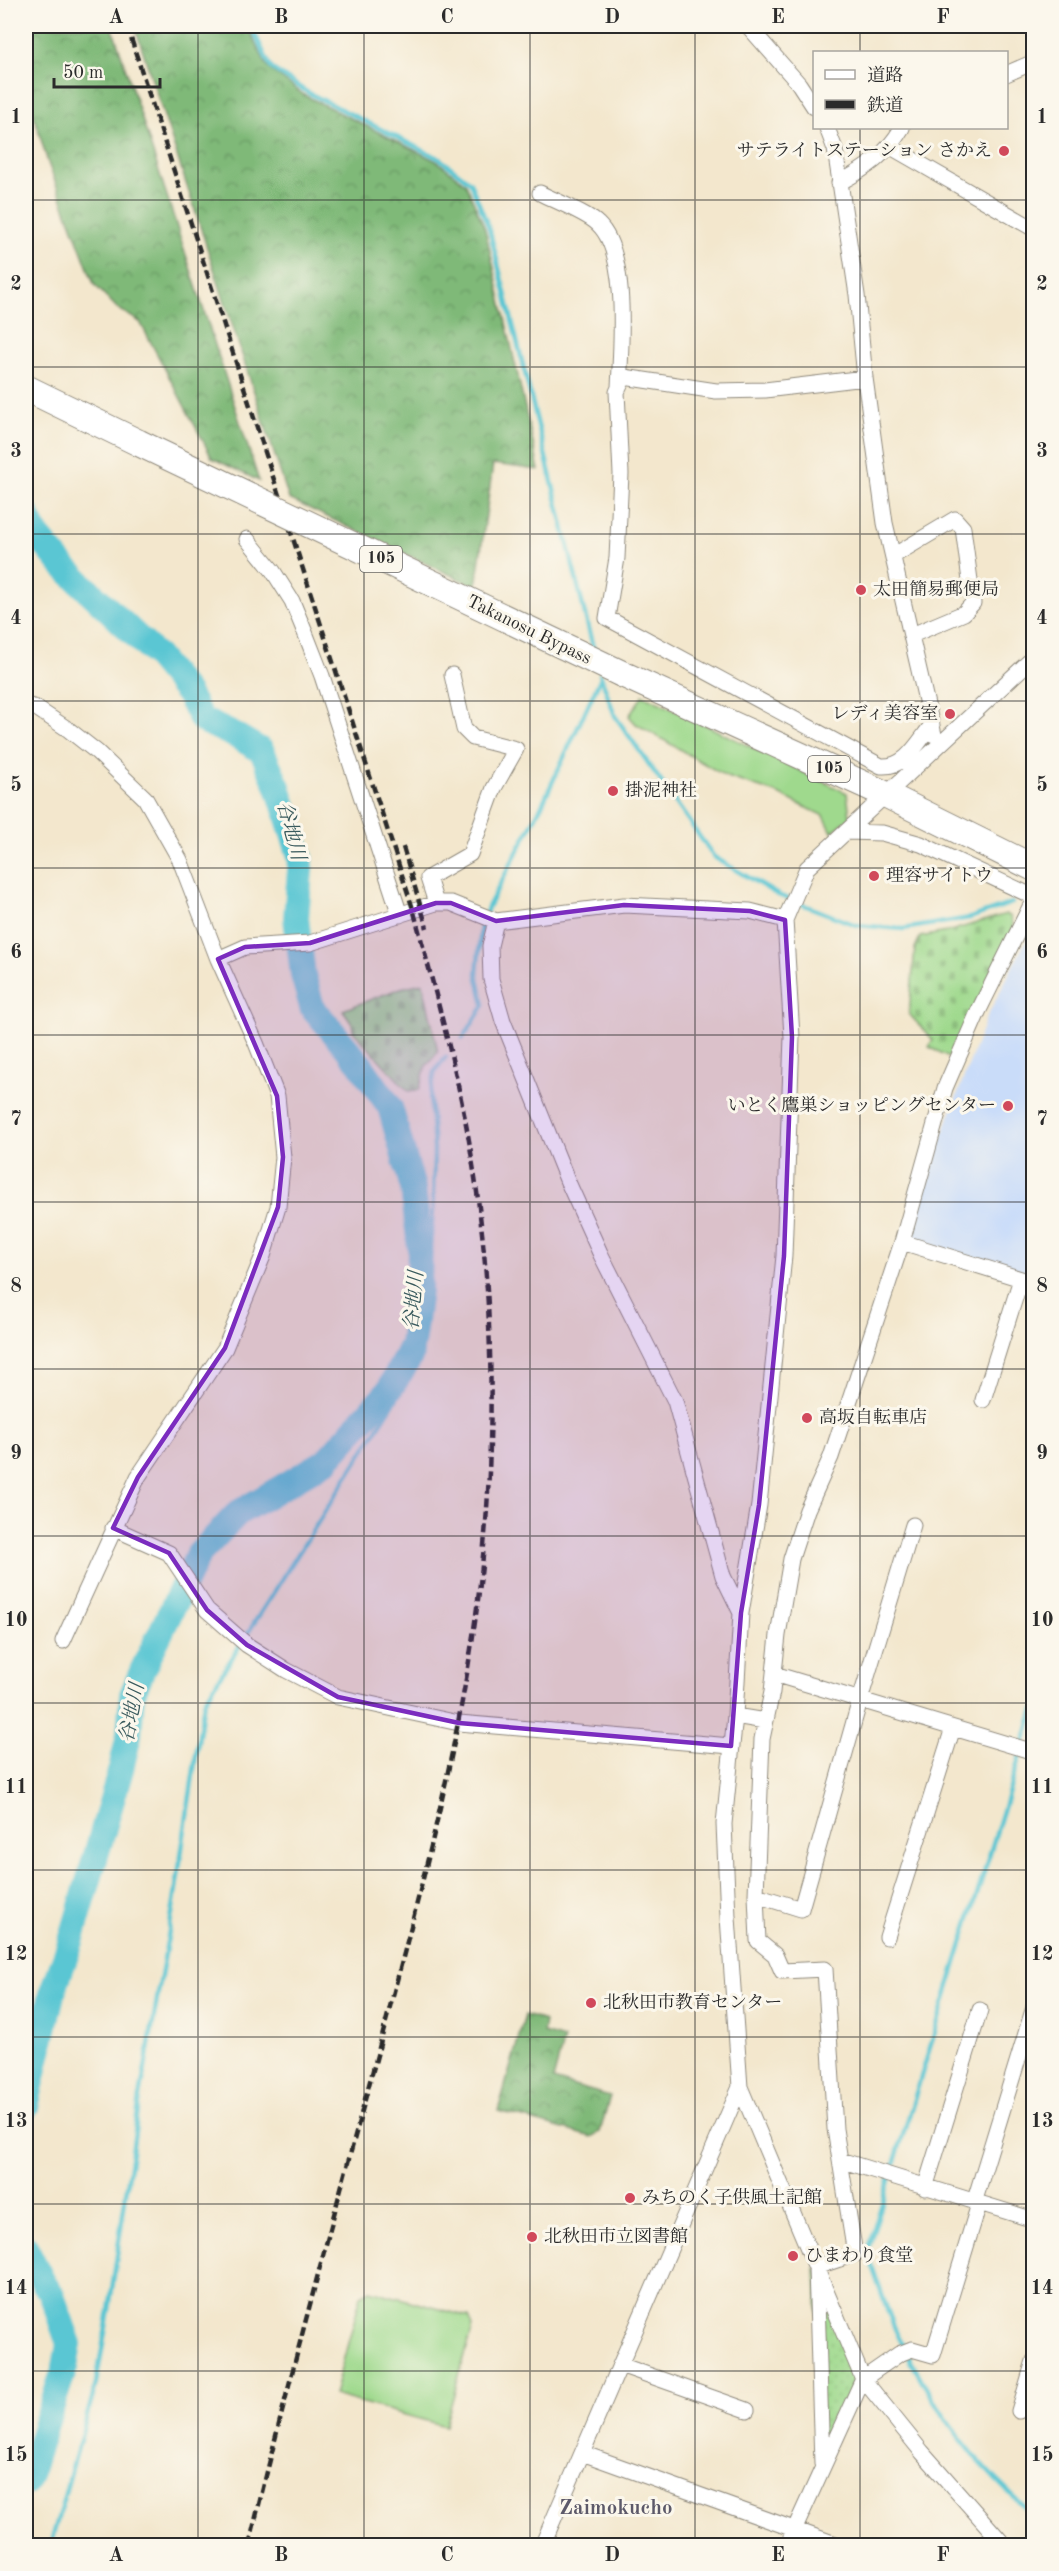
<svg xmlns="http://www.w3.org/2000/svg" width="1059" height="2571" viewBox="0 0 1059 2571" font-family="'Old Standard TT','Noto Serif JP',serif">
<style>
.built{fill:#c9dcf9}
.grass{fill:#9fd98d;stroke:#65825c;stroke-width:1.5}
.forest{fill:url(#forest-crowns);stroke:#557252;stroke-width:1.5}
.cemetery{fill:url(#cemetery-stones);stroke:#65825c;stroke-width:1.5}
.park{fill:url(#park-dots);stroke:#65825c;stroke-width:1.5}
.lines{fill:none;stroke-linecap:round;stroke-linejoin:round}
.stream{stroke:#5ac6d3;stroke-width:4.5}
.river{stroke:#5ac6d3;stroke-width:26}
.minor-casing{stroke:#8f897c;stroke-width:17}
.trunk-casing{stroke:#8f897c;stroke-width:28}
.minor{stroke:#fff;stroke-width:15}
.trunk{stroke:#fff;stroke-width:26}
.rail{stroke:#2b2b2b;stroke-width:4.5;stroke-dasharray:9 4.5;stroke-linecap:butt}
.trunk-bridge-casing{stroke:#8f897c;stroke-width:28;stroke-linecap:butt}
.trunk-bridge{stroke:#fff;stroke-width:26}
.marked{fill:#7b2cbf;fill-opacity:0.2;stroke:#7b2cbf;stroke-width:4.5;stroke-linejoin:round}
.grid{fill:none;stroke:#2b2b2b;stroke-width:1.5;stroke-opacity:0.55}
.poi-dot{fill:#d1495b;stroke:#fbf7ec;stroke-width:2}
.labels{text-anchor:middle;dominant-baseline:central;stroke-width:6;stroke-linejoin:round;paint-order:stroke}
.shield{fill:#fbf7ec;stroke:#696865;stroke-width:1.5}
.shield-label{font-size:16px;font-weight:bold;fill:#2b2b2b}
.poi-label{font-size:18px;fill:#2b2b2b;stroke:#fbf7ec;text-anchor:start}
.street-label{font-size:18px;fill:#2b2b2b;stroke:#fbf7ec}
.water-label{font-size:20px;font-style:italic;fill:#395a5d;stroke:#fbf7ec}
.quarter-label{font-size:21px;font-weight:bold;fill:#5c5969;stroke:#fbf7ec}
.neatline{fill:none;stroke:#2b2b2b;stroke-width:2}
.grid-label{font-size:20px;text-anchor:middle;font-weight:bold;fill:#2b2b2b}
</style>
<defs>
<pattern id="forest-crowns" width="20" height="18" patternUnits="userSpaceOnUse" patternTransform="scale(1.5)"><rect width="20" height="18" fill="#7fb978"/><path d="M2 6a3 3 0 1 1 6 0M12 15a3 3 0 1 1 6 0" fill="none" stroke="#689763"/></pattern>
<pattern id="cemetery-stones" width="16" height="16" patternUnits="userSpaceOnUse" patternTransform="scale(1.5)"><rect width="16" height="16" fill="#9fd98d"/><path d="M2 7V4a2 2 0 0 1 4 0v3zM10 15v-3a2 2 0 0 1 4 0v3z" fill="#89ba7a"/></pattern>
<pattern id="park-dots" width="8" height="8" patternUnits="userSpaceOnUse" patternTransform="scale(1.5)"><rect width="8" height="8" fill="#9fd98d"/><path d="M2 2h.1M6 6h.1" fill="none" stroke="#89ba7a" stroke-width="1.8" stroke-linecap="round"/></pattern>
</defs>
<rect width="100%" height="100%" fill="#fbf7ec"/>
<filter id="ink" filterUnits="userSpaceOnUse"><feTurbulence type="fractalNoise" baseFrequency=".0167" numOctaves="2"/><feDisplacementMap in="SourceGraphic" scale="12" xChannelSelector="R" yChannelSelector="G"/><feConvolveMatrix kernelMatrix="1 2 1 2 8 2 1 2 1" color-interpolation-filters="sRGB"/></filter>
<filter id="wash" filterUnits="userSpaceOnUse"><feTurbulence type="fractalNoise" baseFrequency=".008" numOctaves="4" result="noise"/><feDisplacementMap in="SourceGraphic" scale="24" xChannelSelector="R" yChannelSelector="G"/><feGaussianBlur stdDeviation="1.35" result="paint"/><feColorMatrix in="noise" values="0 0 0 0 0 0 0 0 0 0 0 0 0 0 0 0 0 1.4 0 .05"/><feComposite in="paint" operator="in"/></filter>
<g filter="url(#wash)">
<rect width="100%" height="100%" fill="#f3e7cd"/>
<path class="built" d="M1033,927V1283L902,1242L985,1021Z"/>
<path class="grass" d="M643,695L847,793L850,817L832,832L824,816L776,793L727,777L636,724L629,716Z
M370,2290L469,2317L473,2326L445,2426L334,2395L361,2295Z"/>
<path class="forest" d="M26,26H112L259,481L212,458L140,322L117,308L94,284L48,163L26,89Z
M138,26H247L268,68L304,95L438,162L466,184L485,229L539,470L493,464L476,587L289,499L136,30Z
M525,2015L545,2021L543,2033L564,2039L553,2080L610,2096L600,2132L592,2137L498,2111Z"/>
<path class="cemetery" d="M1006,914L1011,917L1014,928L951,1058L929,1047L933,1040L909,1014L915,948L920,937L947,932Z
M423,983L438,1052L426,1066L419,1090L408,1091L353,1031L352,1023L343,1010L401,988Z"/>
<path class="park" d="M816,2267L863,2379L822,2464Z"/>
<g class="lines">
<path class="stream" d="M251,26L271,68L307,92L440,159L470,182L489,228L594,651
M600,674L615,716L714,857L778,895L856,925L903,929L970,918L1012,903
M463,1038L484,1005L477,974L481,928L488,907L541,807L601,677
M1034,1710L867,2252C877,2279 885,2307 897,2333C930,2403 974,2466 1034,2515
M50,2546L96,2384L109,2310L140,2097L174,1902L204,1702L418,1365L421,1358L433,1212L434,1148L430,1097L435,1071L446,1057"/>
<path class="river" d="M26,513L37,535L64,567L156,655L187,693L202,720L238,737L262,751L278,787L301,859L296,918L303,975L312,1007L360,1064L390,1107L413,1188L420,1248L419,1290L412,1344L389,1390L326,1461L238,1513L198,1555L142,1671L132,1695L129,1735L121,1769L71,1941L52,1994L26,2107
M26,2248L44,2284L51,2293L69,2344L65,2367L26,2483"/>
</g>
</g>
<g filter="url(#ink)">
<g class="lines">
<defs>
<path id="minor" d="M748,26L799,84L814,107
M1006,74L1034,62
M827,128L835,149L857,295L865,378L885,523L934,735
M891,147L1034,229
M839,183C867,168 886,155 902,128
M540,193C555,201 587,213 598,224C629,253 621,346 619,387
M865,378L765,390L716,391L624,377L617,392L621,474L617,558L607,618L881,766C906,768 918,742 932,725
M247,539L273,571L292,601L306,635L322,676L400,915
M893,556L955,519L963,528L973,603L964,613L912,635
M26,705L36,708L69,730L97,752L145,798L180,860L218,959L256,1043L277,1096L283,1157L278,1207L263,1256L225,1348L138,1477L63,1641
M847,832L882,833L921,844L1034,897
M436,903L428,878L470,854L494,788L516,749L473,738L464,729L452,675
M496,921L490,946L491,979L503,1021L568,1182L601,1255L675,1401L723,1576L741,1613
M218,959L245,947L310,943L436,903H451L496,921L624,905L750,911L785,920
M902,1242L1034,1283
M983,1400L1021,1279
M113,1528L169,1553L207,1610L247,1645L286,1670L338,1697L459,1723L731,1746
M774,1674L1034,1752
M735,1716L765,1721
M756,1895L801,1909L860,1700L913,1525
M887,1937L953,1728
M840,2160L1034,2220
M925,2188L980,2010
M974,2203L1034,2007
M620,2365L747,2410
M1019,2411L1034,2361
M582,2453L841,2546
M822,2464L816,2267L855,2254L835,2129L825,1969L782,1971L775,1955L758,1941L756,1895L762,1739L772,1692L778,1635L791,1559L807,1510L831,1457L902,1242L945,1088L978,1012L1034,899
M542,2546L740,2087
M787,2546L863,2379L899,2354L912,2349L933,2355L979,2204
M1005,2546L922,2452L863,2379L740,2087L728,1917L724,1824L735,1716L741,1613L759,1505L784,1256L792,1037L785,920L807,868L1034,657"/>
<path id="trunk" d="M26,388L139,443
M622,674L887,795L1034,868"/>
</defs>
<use href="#minor" class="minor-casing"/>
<use href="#trunk" class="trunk-casing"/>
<use href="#minor" class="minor"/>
<use href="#trunk" class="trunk"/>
<path class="rail" d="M127,26L414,912C436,996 460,1079 473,1165C490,1272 494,1384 488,1492C478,1672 433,1844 387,2018C340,2193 291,2369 249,2546
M403,847L427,928"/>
<defs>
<path id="trunk-bridge" d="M139,443L622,674"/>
</defs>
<use href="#trunk-bridge" class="trunk-bridge-casing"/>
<use href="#trunk-bridge" class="trunk-bridge"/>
</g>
</g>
<path class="marked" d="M436,903H451L496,921L624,905L750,911L785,920L792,1037L784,1256L759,1505L741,1613L731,1746L459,1723L338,1697L247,1645L207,1610L169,1553L113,1528L138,1477L225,1348L278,1207L283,1157L277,1096L218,959L245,947L310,943Z"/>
<path class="grid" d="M198,26V2546M364,26V2546M530,26V2546M695,26V2546M860,26V52M860,128V2546M26,200H1034M26,367H1034M26,534H1034M26,701H1034M26,868H1034M26,1035H1034M26,1202H1034M26,1369H1034M26,1536H1034M26,1703H1034M26,1870H1034M26,2037H1034M26,2204H1034M26,2371H1034"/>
<g class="poi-dot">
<circle cx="1004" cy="151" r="6"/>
<circle cx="861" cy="590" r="6"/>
<circle cx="950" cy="714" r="6"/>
<circle cx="613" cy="791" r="6"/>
<circle cx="874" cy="876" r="6"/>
<circle cx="1008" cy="1106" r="6"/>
<circle cx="807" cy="1418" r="6"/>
<circle cx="591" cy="2003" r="6"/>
<circle cx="630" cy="2198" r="6"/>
<circle cx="532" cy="2237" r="6"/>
<circle cx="793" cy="2256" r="6"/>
</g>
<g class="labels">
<g class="shield">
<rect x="360" y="546" width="42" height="26" rx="4.5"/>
<rect x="808" y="756" width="42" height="26" rx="4.5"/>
</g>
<g class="shield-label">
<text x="381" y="559">105</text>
<text x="829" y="769">105</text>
</g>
<g class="poi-label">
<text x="992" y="151" text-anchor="end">サテライトステーション さかえ</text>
<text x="873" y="590">太田簡易郵便局</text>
<text x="938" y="714" text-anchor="end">レディ美容室</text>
<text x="625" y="791">掛泥神社</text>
<text x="886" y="876">理容サイトウ</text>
<text x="996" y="1106" text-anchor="end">いとく鷹巣ショッピングセンター</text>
<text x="819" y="1418">高坂自転車店</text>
<text x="603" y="2003">北秋田市教育センター</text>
<text x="642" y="2198">みちのく子供風土記館</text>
<text x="544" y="2237">北秋田市立図書館</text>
<text x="805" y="2256">ひまわり食堂</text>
</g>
<g class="street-label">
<text transform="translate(529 630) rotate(26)">Takanosu Bypass</text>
</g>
<g class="water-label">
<text transform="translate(290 831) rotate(75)">谷地川</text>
<text transform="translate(415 1301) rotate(-85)">谷地川</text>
<text transform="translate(133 1713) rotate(-79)">谷地川</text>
</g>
<g class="quarter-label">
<text x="616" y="2508">Zaimokucho</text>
</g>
</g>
<rect width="1059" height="2571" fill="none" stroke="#fbf7ec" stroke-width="66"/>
<rect x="813" y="51" width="195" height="78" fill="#fbf7ec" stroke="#a8a59f" stroke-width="1.5"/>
<rect x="825" y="70" width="30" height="9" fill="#ffffff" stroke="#a8a59f" stroke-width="1.5"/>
<text x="867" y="81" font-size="18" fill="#2b2b2b">道路</text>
<rect x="825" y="100" width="30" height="9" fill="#2b2b2b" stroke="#a8a59f" stroke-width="1.5"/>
<text x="867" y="111" font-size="18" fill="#2b2b2b">鉄道</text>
<path d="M54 78v9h106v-9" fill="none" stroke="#2b2b2b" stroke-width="3"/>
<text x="63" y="78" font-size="18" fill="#2b2b2b" stroke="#fbf7ec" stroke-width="4.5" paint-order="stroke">50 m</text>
<rect x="33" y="33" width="993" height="2505" class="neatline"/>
<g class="grid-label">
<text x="116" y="23">A</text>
<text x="281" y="23">B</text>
<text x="447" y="23">C</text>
<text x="612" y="23">D</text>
<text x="778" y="23">E</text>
<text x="943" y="23">F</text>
<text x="16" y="123">1</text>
<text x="1042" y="123">1</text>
<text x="16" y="290">2</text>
<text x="1042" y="290">2</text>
<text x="16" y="457">3</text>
<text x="1042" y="457">3</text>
<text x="16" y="624">4</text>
<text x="1042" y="624">4</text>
<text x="16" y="791">5</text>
<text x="1042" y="791">5</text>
<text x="16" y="958">6</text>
<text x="1042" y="958">6</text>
<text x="16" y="1125">7</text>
<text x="1042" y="1125">7</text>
<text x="16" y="1292">8</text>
<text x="1042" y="1292">8</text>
<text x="16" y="1459">9</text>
<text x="1042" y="1459">9</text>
<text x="16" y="1626">10</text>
<text x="1042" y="1626">10</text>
<text x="16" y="1793">11</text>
<text x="1042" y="1793">11</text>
<text x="16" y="1960">12</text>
<text x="1042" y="1960">12</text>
<text x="16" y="2127">13</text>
<text x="1042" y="2127">13</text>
<text x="16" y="2294">14</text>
<text x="1042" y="2294">14</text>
<text x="16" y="2461">15</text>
<text x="1042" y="2461">15</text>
<text x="116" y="2561">A</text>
<text x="281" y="2561">B</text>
<text x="447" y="2561">C</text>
<text x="612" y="2561">D</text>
<text x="778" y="2561">E</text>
<text x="943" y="2561">F</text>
</g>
</svg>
